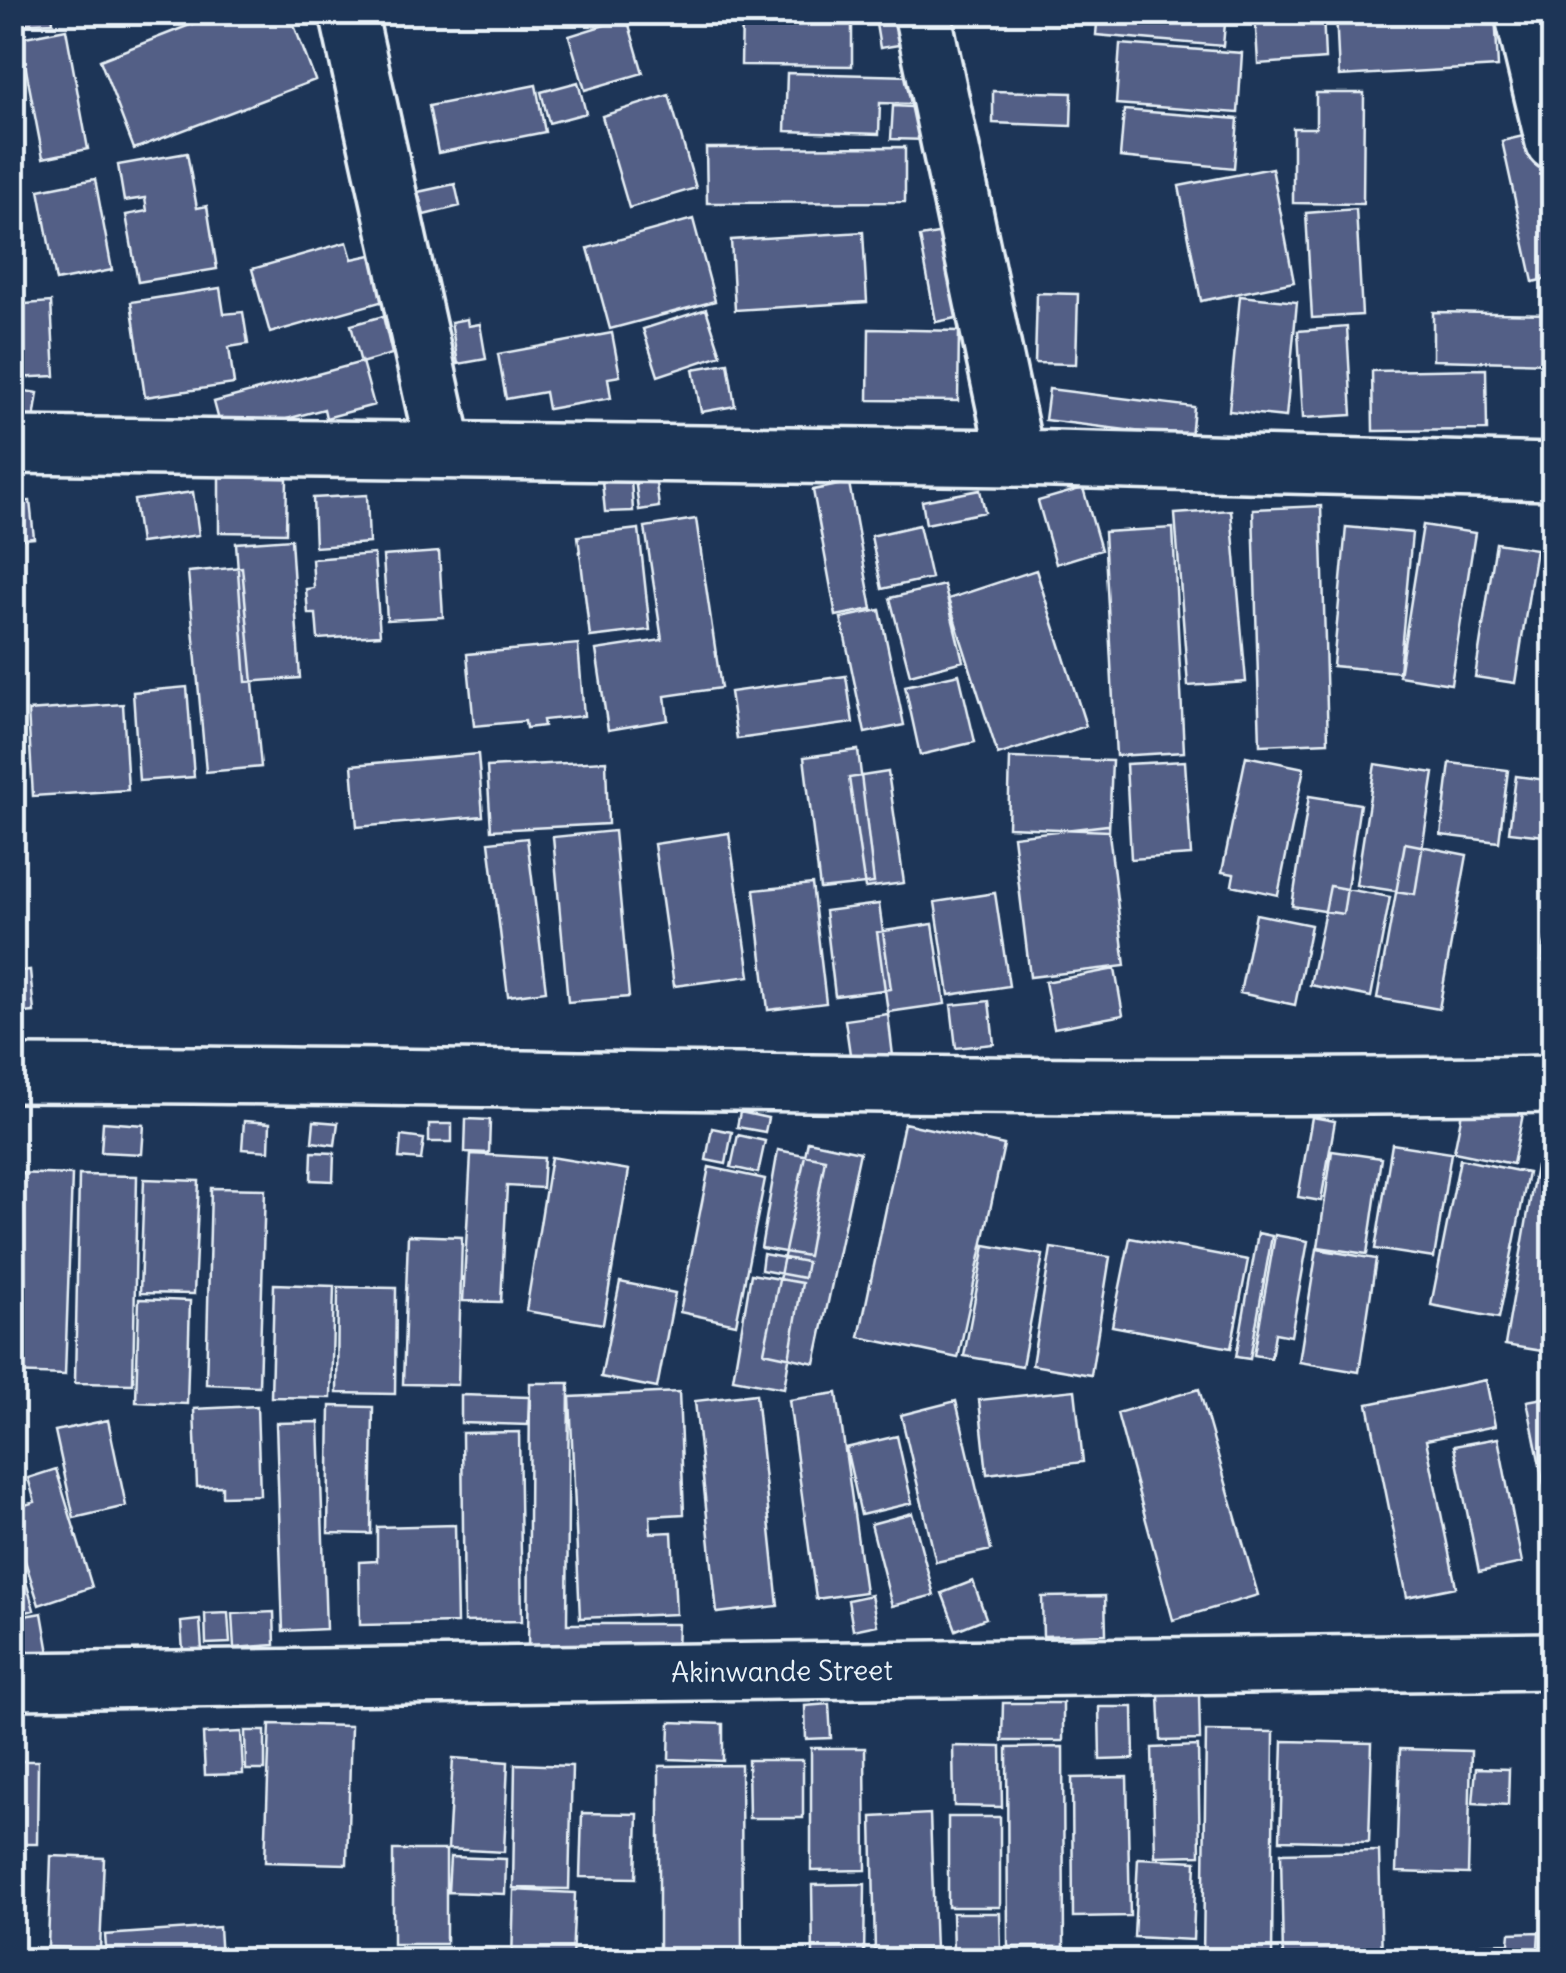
<svg xmlns="http://www.w3.org/2000/svg" width="1566" height="1973" viewBox="0 0 1566 1973" font-family="Delius,sans-serif">
<style>
.building{fill:#535f86;stroke:#e8f1f8;stroke-width:2.5}
.lines{fill:none;stroke-linecap:round;stroke-linejoin:round}
.minor-casing{stroke:#e8f1f8;stroke-width:62}
.minor{stroke:#1d3557;stroke-width:55}
.labels{text-anchor:middle;dominant-baseline:central;stroke-width:10;stroke-linejoin:round;paint-order:stroke}
.street-label{font-size:28px;fill:#e8f1f8;stroke:#1d3557}
</style>
<rect width="100%" height="100%" fill="#1d3557"/>
<filter id="ink" filterUnits="userSpaceOnUse"><feTurbulence type="fractalNoise" baseFrequency=".01" numOctaves="2"/><feDisplacementMap in="SourceGraphic" scale="20" xChannelSelector="R" yChannelSelector="G"/><feConvolveMatrix kernelMatrix="1 2 1 2 8 2 1 2 1" color-interpolation-filters="sRGB"/></filter>
<g filter="url(#ink)">
<path class="building" d="M12,12H52L53,22L12,24Z
M223,12H289L315,80L134,149L100,60Z
M874,12H900L905,44L880,48Z
M1098,12H1226L1223,46L1096,35Z
M1255,12H1323L1325,59L1258,64Z
M1336,12H1495L1498,67L1339,76Z
M742,15H852V66L741,65Z
M627,18L643,73L585,90L569,36Z
M66,29L88,149L43,158L20,38Z
M1120,44L1242,53L1238,113L1116,104Z
M787,73L913,76L912,104L880,103L879,134L785,131Z
M578,82L586,113L549,123L541,92Z
M536,85L545,132L438,153L429,106Z
M993,91L1072,93L1071,126L993,123Z
M1316,93H1364L1363,204L1293,203V128H1316Z
M669,95L696,188L629,208L602,116Z
M893,106L930,108L928,140L891,139Z
M1124,110L1238,119L1234,168L1120,157Z
M1540,132L1554,190V277L1533,282L1502,141Z
M905,147V202L707,203L706,148Z
M187,153L197,208L207,206L217,269L138,282L126,215L147,211L145,198L124,201L118,165Z
M1272,168L1294,282L1201,301L1179,186Z
M95,179L112,270L56,281L39,190Z
M455,184L460,206L424,215L418,192Z
M1356,209L1362,315L1312,318L1306,213Z
M693,219L715,301L610,329L588,248Z
M955,231L971,315L936,322L920,237Z
M863,232L867,302L735,310L731,240Z
M347,242L352,259L371,255L384,301L270,333L252,269Z
M220,288L224,314L243,312L248,344L229,347L234,384L145,397L131,302Z
M1037,293L1078,294L1076,364L1035,363Z
M1240,296L1297,302L1286,417L1229,411Z
M51,302L55,376L12,378V305Z
M706,309L721,355L658,376L643,329Z
M1433,312L1553,314L1552,363L1433,360Z
M383,316L392,354L361,363L351,325Z
M467,319L468,326L480,324L486,359L458,364L451,322Z
M1347,327L1352,415L1303,418L1298,331Z
M869,329L959,331L958,401L868,400Z
M612,333L620,376L608,378L611,398L548,409L545,392L506,399L498,354Z
M362,362L374,405L326,418L324,409L253,428H221L214,402Z
M728,363L735,406L701,412L693,369Z
M1486,369L1487,430L1373,431L1372,371Z
M12,389L38,393L32,433L12,430Z
M1049,389L1194,407L1191,438L1045,420Z
M655,475L659,507L639,510L635,478Z
M219,477L287,478L286,533L219,532Z
M631,479L633,511L605,512L602,481Z
M849,483L872,609L836,616L813,490Z
M1083,488L1101,550L1056,564L1038,501Z
M980,490L985,512L926,524L922,501Z
M193,492L199,535L140,543L134,500Z
M367,495L369,543L315,547L313,498Z
M30,501L34,538L12,540V502Z
M1321,506L1328,742L1260,745L1253,509Z
M1231,510L1246,682L1188,686L1175,514Z
M696,519L721,688L665,696L668,720L608,730L596,650L662,640L645,527Z
M919,525L931,578L882,589L871,536Z
M1423,525L1475,533L1451,684L1399,676Z
M1346,527L1412,533L1399,672L1333,666Z
M1173,528L1184,752L1116,756L1104,532Z
M639,529L650,630L590,637L578,536Z
M291,539L300,678L246,682L236,543Z
M1496,543L1536,549L1515,683L1475,677Z
M439,552L443,617L387,620L383,556Z
M374,554L380,635L318,639L316,614H308L306,589L314,588L312,559Z
M242,567L261,767L206,772L188,572Z
M1036,570L1086,726L998,755L948,599Z
M944,585L963,661L910,675L890,598Z
M880,610L904,725L865,733L841,618Z
M578,644L584,716L543,720L544,726L526,728L525,721L474,726L467,654Z
M959,674L975,742L920,755L905,686Z
M846,676L853,723L737,739L730,692Z
M187,687L194,777L139,781L133,692Z
M123,704L128,790L33,796L28,711Z
M858,750L874,883L820,889L804,757Z
M478,754L483,816L357,827L352,765Z
M1246,756L1304,768L1278,895L1232,885L1234,874L1222,872Z
M1010,758L1112,761L1109,831L1008,827Z
M606,761L608,824L491,830L487,767Z
M1185,761L1191,855L1131,859L1126,764Z
M1450,763L1508,770L1499,842L1441,835Z
M1375,764L1434,773L1415,894L1356,885Z
M888,772L904,883L865,888L849,778Z
M1516,776L1554,781V837L1509,832Z
M1309,796L1360,804L1343,914L1292,906Z
M1108,825L1125,966L1030,977L1013,836Z
M614,831L629,997L568,1002L553,837Z
M729,833L750,976L674,986L654,844Z
M527,838L546,991L508,996L489,842Z
M1405,843L1467,855L1439,1009L1377,998Z
M812,884L826,1003L768,1010L754,890Z
M1330,886L1390,897L1371,997L1310,985Z
M995,893L1009,986L949,995L935,902Z
M1554,900V963L1541,961Z
M879,904L891,989L835,996L825,911Z
M1256,914L1311,925L1295,1005L1240,993Z
M933,924L945,1004L888,1012L877,932Z
M1115,969L1123,1015L1054,1028L1045,982Z
M30,970L34,1012L12,1014V972Z
M989,1001L994,1044L956,1048L951,1005Z
M888,1014L893,1056L851,1061L845,1020Z
M1464,1102L1523,1114L1513,1164L1454,1152Z
M740,1112L768,1118L765,1132L737,1127Z
M1312,1117L1335,1121L1321,1201L1298,1197Z
M466,1119L490,1120L489,1153L465,1152Z
M244,1121L270,1123L269,1151L242,1149Z
M314,1121L338,1123L335,1145L312,1142Z
M103,1122L144,1125L142,1154L101,1152Z
M904,1123L1004,1145L958,1358L859,1337Z
M429,1124H452V1142H429Z
M712,1128L732,1132L726,1164L706,1160Z
M738,1135L765,1141L758,1173L731,1167Z
M401,1136L424,1139L421,1160L399,1158Z
M808,1141L860,1152L815,1363L764,1352Z
M1392,1144L1451,1153L1434,1258L1375,1249Z
M778,1150L825,1159L808,1256L761,1248Z
M1332,1151L1381,1158L1367,1254L1318,1247Z
M312,1152L334,1153L333,1181L311,1180Z
M471,1154L544,1158L542,1188L507,1186L501,1302L463,1301Z
M551,1157L629,1170L603,1324L526,1311Z
M1460,1159L1528,1173L1499,1318L1431,1305Z
M1536,1166L1554,1169V1353L1505,1345Z
M709,1167L765,1179L736,1324L680,1312Z
M15,1173L72,1175L65,1375L12,1373Z
M79,1175L137,1176L133,1384L75,1383Z
M144,1179L199,1181L194,1294L140,1293Z
M211,1188L265,1189L259,1386L206,1384Z
M1258,1233L1272,1236L1250,1359L1236,1357Z
M408,1235L462,1237L458,1385L403,1384Z
M1275,1235L1308,1241L1291,1336L1275,1333L1271,1358L1254,1355Z
M1130,1238L1248,1260L1231,1348L1112,1326Z
M985,1245L1043,1255L1022,1366L964,1356Z
M1051,1248L1110,1257L1091,1375L1032,1365Z
M1317,1249L1376,1259L1359,1372L1299,1362Z
M763,1254L807,1262L804,1278L761,1270Z
M751,1274L802,1283L784,1388L733,1379Z
M620,1282L675,1293L657,1388L601,1377Z
M274,1284L334,1286L331,1398L271,1397Z
M338,1287L396,1288L395,1394L337,1393Z
M139,1299L190,1301L187,1404L136,1402Z
M1486,1380L1495,1426L1426,1440L1456,1587L1407,1597L1368,1404Z
M530,1383H569L567,1624H678L677,1650L528,1661Z
M1199,1389L1258,1595L1173,1620L1117,1413Z
M1075,1390L1083,1462L987,1474L979,1400Z
M679,1392L684,1514L650,1516L651,1533L672,1532L676,1614L580,1618L570,1397Z
M837,1393L865,1592L816,1599L789,1400Z
M756,1394L778,1606L717,1613L695,1401Z
M461,1395L529,1397L528,1425L461,1423Z
M1554,1396V1535L1527,1401Z
M956,1401L991,1550L936,1562L901,1415Z
M257,1406L260,1495L222,1496V1486L197,1487L194,1409Z
M330,1406L373,1407L371,1534L328,1533Z
M108,1420L126,1506L74,1518L55,1431Z
M319,1422L326,1629L283,1631L276,1423Z
M519,1432L522,1621L464,1622L462,1433Z
M897,1436L912,1503L861,1515L846,1448Z
M1498,1438L1522,1563L1479,1572L1454,1446Z
M56,1469L92,1587L39,1605L12,1520V1509L35,1502L28,1478Z
M912,1513L934,1595L892,1606L871,1524Z
M455,1525L457,1623L360,1625L359,1562L377,1561V1527Z
M12,1533L34,1610L12,1616Z
M973,1581L986,1618L956,1630L942,1593Z
M871,1595L877,1625L853,1630L848,1600Z
M1105,1596L1106,1634L1043,1636L1042,1597Z
M274,1612L275,1645L234,1648L232,1614Z
M42,1613L49,1653L19,1658L12,1618Z
M228,1613L230,1643L206,1644L205,1614Z
M200,1620L202,1650L183,1652L181,1622Z
M1199,1695L1200,1740L1161,1741L1159,1696Z
M1003,1703H1063V1741H1002Z
M829,1704L831,1738L806,1739L805,1706Z
M1099,1707H1133L1134,1759L1100,1760Z
M670,1722L723,1724V1761L669,1759Z
M270,1724L351,1726L347,1864L265,1862Z
M245,1731H265V1770H246Z
M1206,1731L1274,1732L1272,1958H1203Z
M241,1732L243,1774L205,1775L203,1734Z
M1283,1741L1372,1743L1369,1842L1280,1840Z
M953,1746L1001,1747L1002,1807L954,1806Z
M1198,1746L1200,1855L1155,1856L1152,1748Z
M1063,1747L1064,1947H1008L1007,1748Z
M811,1748H865L866,1870L811,1871Z
M1400,1749L1471,1751L1468,1874L1396,1872Z
M453,1758L508,1762L504,1852L448,1849Z
M748,1760H803V1818H749Z
M12,1761H38L37,1844H12Z
M515,1764L572,1766L569,1889L513,1888Z
M741,1765L742,1960H659V1766Z
M1476,1768L1509,1769L1508,1805L1473,1803Z
M1127,1777L1130,1916L1073,1917L1072,1778Z
M582,1813L638,1814L636,1878L580,1877Z
M930,1814L935,1950L875,1952L872,1817Z
M948,1817H1000V1907H948Z
M393,1850H446V1944H393Z
M1379,1851L1382,1958L1283,1960L1281,1853Z
M51,1856L104,1858L100,1949L48,1947Z
M450,1857L506,1859L505,1894L448,1892Z
M1138,1858L1196,1861L1193,1940L1134,1937Z
M865,1884L864,1960H813L812,1885Z
M514,1890L575,1893L572,1960H512Z
M952,1913H1000L1001,1952L953,1953Z
M219,1927L221,1960H107L105,1935Z
M1539,1932L1538,1948H1554V1960H1481V1944L1509,1943L1510,1933Z
M581,1950H646V1960H581Z
M383,1954L435,1955L434,1960H383Z"/>
<g class="lines">
<defs>
<g id="minor">
<path d="M348,12L444,448"/>
<path d="M922,12L1016,458L1554,472"/>
<path d="M1523,12L1554,142"/>
<path d="M12,445L1016,458"/>
<path d="M12,1074C526,1075 1040,1093 1554,1084"/>
<path id="s1" d="M12,1681C526,1671 1040,1671 1554,1661"/>
</g>
</defs>
<use href="#minor" class="minor-casing"/>
<use href="#minor" class="minor"/>
</g>
</g>
<g class="labels">
<g class="street-label">
<text stroke="none"><textPath href="#s1" startOffset="770">Akinwande Street</textPath></text>
</g>
</g>
<rect width="1566" height="1973" fill="none" stroke="#1d3557" stroke-width="50"/>
<rect x="25" y="25" width="1516" height="1923" fill="none" stroke="#e8f1f8" stroke-width="4" filter="url(#ink)"/>
</svg>
